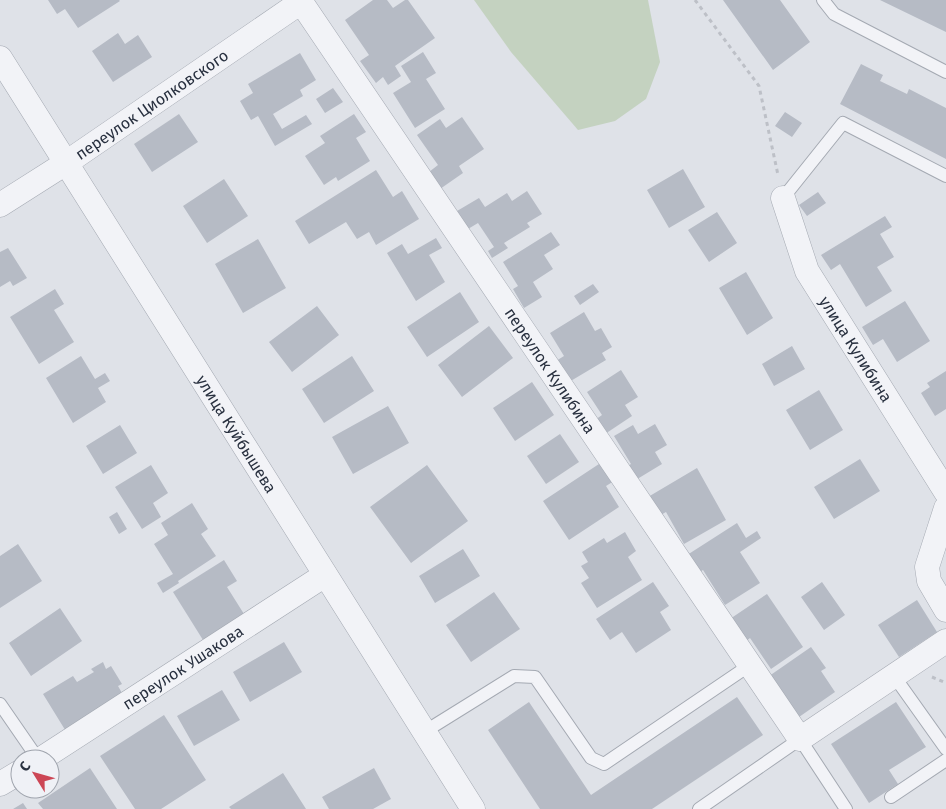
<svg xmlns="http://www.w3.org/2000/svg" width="946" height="809" viewBox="0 0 946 809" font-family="'Fira Sans',sans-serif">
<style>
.green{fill:#c4d2c0}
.building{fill:#b6bbc5}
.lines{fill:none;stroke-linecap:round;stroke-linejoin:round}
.lane-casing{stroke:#a4a9b2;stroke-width:14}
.street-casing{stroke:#a4a9b2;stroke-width:25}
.path{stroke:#bdc0c7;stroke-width:3;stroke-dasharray:4 4;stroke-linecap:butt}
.lane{stroke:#f2f3f7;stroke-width:12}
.street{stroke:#f2f3f7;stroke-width:24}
.labels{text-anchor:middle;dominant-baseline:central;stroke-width:4;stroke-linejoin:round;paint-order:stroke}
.street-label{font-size:16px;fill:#28303f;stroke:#eff1f6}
</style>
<rect width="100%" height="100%" fill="#dfe2e8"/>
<path class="green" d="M474,0H648L660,62L646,99L615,121L578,130L511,52Z"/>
<path class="building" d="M48,0H119L120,1L78,28L65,9L57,14Z
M373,0H387L393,8L405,0H408L435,38L395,66L401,76L388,85L383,77L376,83L360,61L369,55L345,20Z
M723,0H780L810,42L773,70Z
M880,0H946V32Z
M118,33L125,44L138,35L152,57L113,82L92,51Z
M423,52L436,73L426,79L445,109L415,128L393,93L411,82L401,66Z
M300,53L316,80L300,90L303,96L273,114L282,129L306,115L312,124L275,146L258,116L251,120L240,101L253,93L248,84Z
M861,64L883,75L880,81L907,94L909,89L946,108V159L840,104Z
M333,88L343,102L325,113L316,99Z
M785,112L802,123L792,137L775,126Z
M179,114L198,142L152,172L134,144Z
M354,114L366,132L356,138L370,161L338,181L336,177L324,185L305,156L325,143L320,136Z
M462,117L484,149L459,166L463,173L440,189L429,172L438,165L417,135L440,119L446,128Z
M683,169L705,207L669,228L647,190Z
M376,170L393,197L402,191L419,219L376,245L369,232L357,239L346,222L309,244L295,221Z
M224,179L248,216L207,243L183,206Z
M527,191L542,214L527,223L530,227L504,243L508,248L492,258L488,251L494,247L478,223L468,229L457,211L479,198L485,207L507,193L512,201Z
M818,192L826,203L807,216L799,205Z
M717,212L737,243L709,262L688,230Z
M885,216L892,227L880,234L894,257L877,267L892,291L866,307L840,264L831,270L821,255Z
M551,232L560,245L544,255L553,269L533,282L542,297L524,308L513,289L518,286L503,262Z
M436,238L442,248L429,255L445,282L416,301L387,253L402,244L408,254Z
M258,239L286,288L243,313L215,264Z
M8,248L27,278L13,286L10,281L0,287V252Z
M746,272L773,318L747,335L719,288Z
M593,284L599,292L580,305L574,296Z
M55,289L64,304L54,310L74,342L39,364L10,317Z
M460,292L479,322L427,357L407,327Z
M905,301L930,341L897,362L883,339L873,345L862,327Z
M317,306L339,335L292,372L269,342Z
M584,312L595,331L601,328L612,347L602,353L606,360L569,382L556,361L564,356L550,333Z
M489,326L513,358L462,397L438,365Z
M792,346L805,369L774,386L762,364Z
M81,356L95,379L105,373L110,381L98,388L106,402L73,423L46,378Z
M352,356L374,391L324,423L302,389Z
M621,370L638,397L625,405L632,416L605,434L595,420L602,415L587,392Z
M946,371V409L935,416L921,393L930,387L927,383Z
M532,382L554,415L515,441L493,408Z
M819,390L843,430L810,450L786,410Z
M388,406L409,443L353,474L332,437Z
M655,424L667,445L655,452L662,464L634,481L626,467L631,464L614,436L633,425L638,434Z
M120,425L137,453L103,474L86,446Z
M560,434L579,462L546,484L527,456Z
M860,459L880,491L834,519L814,487Z
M602,462L614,481L606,486L619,507L569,540L543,501Z
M151,465L168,493L153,503L161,517L142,529L115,487Z
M427,465L468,521L411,563L370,507Z
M697,468L726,520L684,544L666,512L659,516L648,497Z
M192,503L208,529L201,534L216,556L178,581L179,583L163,593L157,583L173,574L154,544L168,535L161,523Z
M117,512L127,529L119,534L109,517Z
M737,523L746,538L757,531L761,538L740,552L760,583L725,605L703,570L695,575L684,557Z
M625,532L636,551L628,557L642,580L597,608L581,583L589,578L581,566L588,562L582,552L604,538L607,543Z
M18,544L42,581L0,608V556Z
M463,549L480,576L435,603L419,576Z
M224,560L237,581L227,587L244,614L203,640L173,592Z
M653,582L669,606L660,612L671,630L636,653L622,632L610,640L596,619Z
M822,582L845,615L824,630L801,597Z
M494,592L520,629L471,662L446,625Z
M767,594L803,647L771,669L750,638L740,646L724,623Z
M917,600L937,632L899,657L878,625Z
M60,608L82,641L31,676L9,643Z
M284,642L302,672L250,702L233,672Z
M811,647L826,668L821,671L835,692L799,717L762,681Z
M103,662L106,669L111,666L122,684L118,686L122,693L67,733L43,694L73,676L77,682L94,672L91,669Z
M222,690L240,720L194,746L177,716Z
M737,697L763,735L652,809H540L488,730L529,702L591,795Z
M896,702L926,747L889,770L898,784L869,803L831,744Z
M164,715L206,780L161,809H135L100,756Z
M90,768L117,809H43L38,803Z
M374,768L391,799L373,809H329L322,797Z
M283,773L306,809H231L229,807Z
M23,803L27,809H13Z"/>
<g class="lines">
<defs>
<path id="lane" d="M823,0L834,14L946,72
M783,198L843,123L946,176
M894,676L946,749
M0,704L38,759
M424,732L514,676L535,677L591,758L604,764L750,665
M891,797L946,760
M699,809L800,739L846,809"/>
<g id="street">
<path id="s1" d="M0,58L473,809"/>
<path id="s2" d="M783,198L807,271L946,492"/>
<path id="s3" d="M0,205L66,163L301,2L800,739L946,641"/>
<path d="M946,508L927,567L929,581L946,610"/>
<path id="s4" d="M41,759L325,575"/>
<path d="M0,784L20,772"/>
</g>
</defs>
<use href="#lane" class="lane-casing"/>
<use href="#street" class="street-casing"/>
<path class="path" d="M695,0L759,86L778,175
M932,677L946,683"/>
<use href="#lane" class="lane"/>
<use href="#street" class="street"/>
</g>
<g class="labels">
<g class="street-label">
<text stroke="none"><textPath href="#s3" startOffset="182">переулок Циолковского</textPath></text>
<text stroke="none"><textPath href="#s2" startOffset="169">улица Кулибина</textPath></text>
<text stroke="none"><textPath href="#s3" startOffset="808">переулок Кулибина</textPath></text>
<text stroke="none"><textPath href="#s1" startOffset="444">улица Куйбышева</textPath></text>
<text stroke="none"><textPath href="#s4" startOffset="169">переулок Ушакова</textPath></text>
</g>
</g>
<g transform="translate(35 774) rotate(307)"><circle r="24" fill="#eff1f6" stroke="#9fa4ad"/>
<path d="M0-4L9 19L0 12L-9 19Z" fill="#cc4655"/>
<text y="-8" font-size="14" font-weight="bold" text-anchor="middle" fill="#28303f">С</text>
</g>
</svg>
